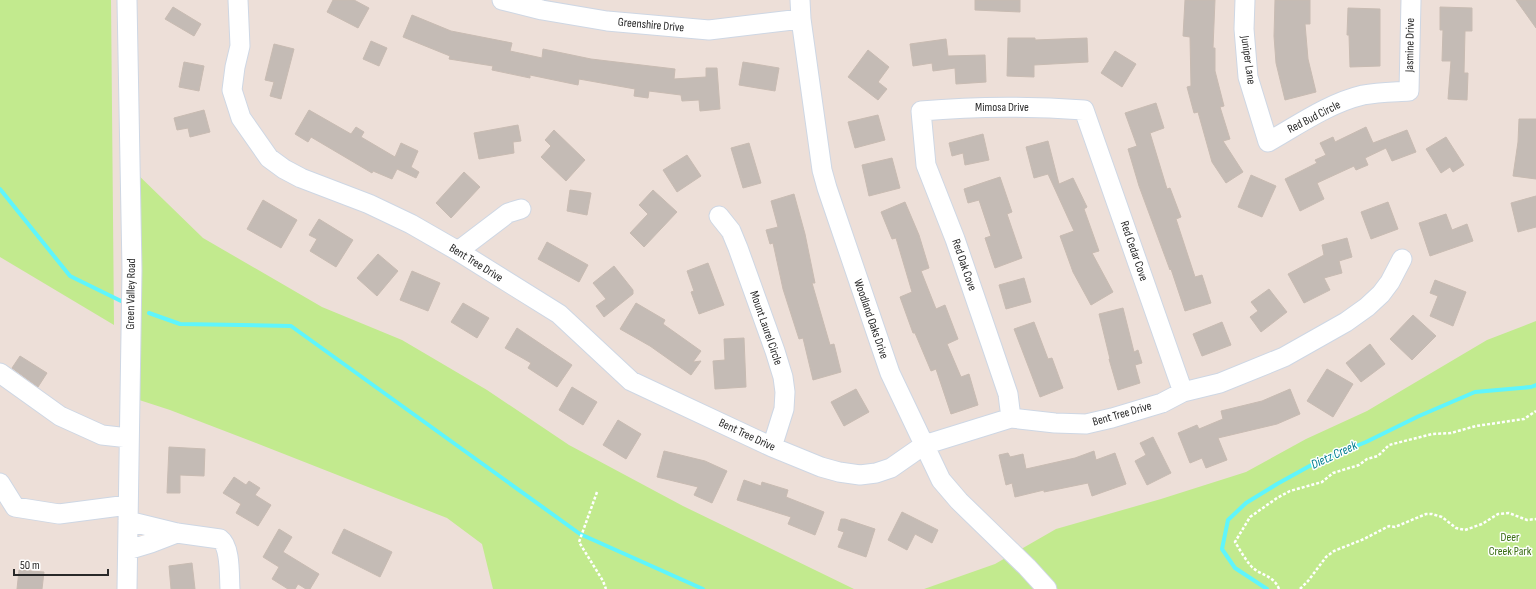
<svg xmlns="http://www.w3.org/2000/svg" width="1536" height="589" viewBox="0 0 1536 589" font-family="'Sofia Sans Condensed',sans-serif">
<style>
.green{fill:#c2ea8e}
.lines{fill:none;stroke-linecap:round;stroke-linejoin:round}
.stream{stroke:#5ff5fc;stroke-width:4}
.building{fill:#c4bbb5;stroke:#c8bbb2}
.minor-casing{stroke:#ced7e4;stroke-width:21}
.path{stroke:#fff;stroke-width:2.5;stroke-dasharray:3 2;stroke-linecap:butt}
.minor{stroke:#fff;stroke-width:19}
.labels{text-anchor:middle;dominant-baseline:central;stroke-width:3;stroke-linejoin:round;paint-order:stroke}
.street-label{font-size:12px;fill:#292929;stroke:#fff}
.park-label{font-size:12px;fill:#396d12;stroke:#fff}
.water-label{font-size:13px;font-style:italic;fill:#037f8f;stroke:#fff}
</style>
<rect width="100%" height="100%" fill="#eddfd8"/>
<path class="green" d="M0,0H111L114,325L0,257Z
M130,167L203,238L322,307L402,340L487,390L569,445L683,506L854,589H493L482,544L447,518L256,443L170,410L130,397Z
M1536,321V589H924L995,564L1056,529L1161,499L1246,472L1306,439L1367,411L1487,340Z"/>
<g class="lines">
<path class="stream" d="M0,189L70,276L121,301
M149,313L180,324L291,326L580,534L703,589
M1267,589L1235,568L1222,549L1228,520L1246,503L1277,484L1315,463L1366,442L1419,416L1475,392L1531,387L1536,385"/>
</g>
<path class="building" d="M333,0H354L369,8L358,28L327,12Z
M975,0H1020V12L975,10Z
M1185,0H1215L1213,48H1215V71L1224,106L1220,107L1230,139L1223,141L1243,172L1226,183L1212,162L1198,112L1194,113L1187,87L1191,86L1190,37L1183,36Z
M1275,0H1310V24H1305L1308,59L1316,92L1285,100L1276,63L1274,36Z
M1516,0H1536V28Z
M173,7L201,24L194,36L165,19Z
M1440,7L1472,8V31H1465L1464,73H1468L1467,100L1448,99L1451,61H1442L1443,30H1440Z
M1348,8L1380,9V66L1350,67L1349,35H1347Z
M412,15L451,31L512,43L510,51L542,58L543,49L591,59L675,69L674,79L706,77V68H717L720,109L700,111L699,100L682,101L681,95L649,91L648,98L634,96L635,89L579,79L578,85L530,75V78L492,70L493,66L449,59L450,56L403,37Z
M1008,38H1035V40L1087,38L1088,62L1034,65V77L1007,76Z
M946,39L948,56L985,55L986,82L956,84L955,68L933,71L932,63L913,66L910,44Z
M371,41L387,48L379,66L363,59Z
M274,44L294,49L281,99L270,96L274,82L265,80Z
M868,50L889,67L878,82L887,89L878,100L848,77Z
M1115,51L1136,64L1122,87L1101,73Z
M184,62L204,66L199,91L179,87Z
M743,62L779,68L775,91L739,85Z
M1156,103L1164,128L1150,133L1167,189L1170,188L1181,217L1176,219L1195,277L1202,275L1211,303L1185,311L1171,269L1170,270L1139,186L1128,149L1137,146L1125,113Z
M204,110L210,132L190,137L188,128L177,130L174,118Z
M309,110L351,134L356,127L364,132L361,137L395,157L401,143L418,151L411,167L419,172L416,178L397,169L392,179L373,171L372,173L311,137L308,142L295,134Z
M878,115L885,140L855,148L848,122Z
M1519,119H1536V179L1513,176L1518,142Z
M518,125L521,141L513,142L514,153L479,159L474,133Z
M1366,127L1373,143L1407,130L1416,152L1392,161L1386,148L1365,158L1368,165L1356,170L1354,166L1317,183L1324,199L1300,211L1285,179L1317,163L1315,160L1326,155L1320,143L1333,137L1335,142Z
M554,130L585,160L566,181L541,157L551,146L545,140Z
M983,134L989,160L965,165L963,153L952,156L949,143Z
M1446,137L1464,165L1453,172L1450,167L1441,173L1426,149Z
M1048,141L1059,184L1073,178L1087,207L1084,209L1099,251L1092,253L1113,292L1091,305L1073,272L1060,236L1074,231L1048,174L1034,178L1026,147Z
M749,143L761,183L743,188L731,148Z
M687,155L701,176L677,192L663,170Z
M892,158L900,188L869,196L862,165Z
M464,172L480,187L451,218L436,203Z
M1251,175L1276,186L1262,217L1238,207Z
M1000,177L1012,212L1007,214L1022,258L995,268L985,238L991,236L979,200L968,203L964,189Z
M570,190L591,193L587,215L567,211Z
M653,190L677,212L644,247L630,233L648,214L639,205Z
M794,194L805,234L815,283H812L830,345L834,344L841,372L813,380L803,338L799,339L783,289L773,243L770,244L766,230L778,227L771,201Z
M1536,196V227L1518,232L1511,203Z
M263,200L297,220L281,248L247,229Z
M905,202L919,235L929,268L921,271L936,309L945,305L958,339L947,344L961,377L969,374L978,405L951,414L936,369L931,371L915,333H913L900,297L912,292L896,238L892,239L881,212Z
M1388,202L1398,229L1371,239L1361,212Z
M1446,214L1452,230L1467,224L1473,241L1430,256L1419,223Z
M319,219L353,240L336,267L310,251L317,239L309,235Z
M1347,238L1352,257L1339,261L1342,273L1324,278L1330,290L1304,303L1288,274L1324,255L1322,245Z
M547,242L588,265L579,282L538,259Z
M378,254L398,271L377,296L357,278Z
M708,263L724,305L699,314L691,292L694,291L687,271Z
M614,266L633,290V294L604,317L596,306L606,299L593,283Z
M412,271L440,283L428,311L400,300Z
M1024,278L1031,302L1006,309L999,285Z
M1435,280L1466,292L1453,326L1430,316L1438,296L1430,293Z
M1269,289L1287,312L1261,332L1250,317L1258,311L1251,302Z
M463,303L489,318L477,338L451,322Z
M636,303L665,320L663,324L701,351L693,362L701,361L691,375L650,346L620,329Z
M1123,308L1134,352L1138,350L1142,363L1135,365L1140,383L1118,390L1109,359H1110L1099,314Z
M1413,315L1436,336L1412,360L1390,339Z
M1034,322L1048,359L1052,358L1063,388L1040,397L1014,329Z
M1222,322L1231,345L1202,356L1193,334Z
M517,328L572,365L557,387L528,368L531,363L505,348Z
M744,338L746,387L715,389L713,361L725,360L724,339Z
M1370,344L1385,364L1361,382L1346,363Z
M20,356L47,373L38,387L12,368Z
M1327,369L1353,384L1333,417L1307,401Z
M572,387L597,402L583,425L559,410Z
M856,389L869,412L844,426L831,402Z
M1290,389L1300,414L1277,424L1218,438L1227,460L1206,468L1202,458L1190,463L1178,433L1197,425L1199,429L1223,419L1221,411L1262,401Z
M618,420L641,434L626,459L603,445Z
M1153,437L1171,473L1147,485L1135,461L1146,455L1140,443Z
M169,447L205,449L204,476L180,475V493H167Z
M664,451L705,461L727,471L712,503L694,495L698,487L657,477Z
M1094,451L1096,460L1115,453L1126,484L1092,496L1088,483L1044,492V490L1015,497L1012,483L1006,485L999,455L1008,453L1010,457L1023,454L1026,469L1075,458Z
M234,477L246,485L249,481L260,488L255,495L271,505L258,526L236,513L241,504L223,493Z
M744,480L761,486L762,482L788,490L786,497L824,512L815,535L788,524L791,517L737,500Z
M902,512L938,530L932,543L915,534L907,550L888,540Z
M841,519H845L875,529L866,557L838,547L844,532L838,530Z
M279,529L292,537L283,552L319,574L310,589H306L298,584L295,589H288L272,579L279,567L263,557Z
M344,529L392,552L380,577L332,553Z
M192,563L195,589H171L169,566Z
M19,570L44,572L42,589H17Z"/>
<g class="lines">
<defs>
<path id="minor" d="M238,0L240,46L235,67L232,90L241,118L269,158L284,169L301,178L369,204L411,224L458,251L559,314L631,381L772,447L821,467L839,472L860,475L876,473L891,468L924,445L1011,418L1055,423L1086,424L1112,418L1162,403L1183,392L1220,383L1284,357L1346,322L1367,307L1381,294L1390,282L1402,259
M502,0L542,10L607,21L709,30L801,19
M800,0L801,19L822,170L827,188L890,373L941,480L959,501L1027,567L1047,589
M1245,0L1244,29L1248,77L1268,142C1298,125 1329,103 1363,95C1378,92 1394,92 1409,91L1411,0
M719,216L731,231L738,248L775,351L783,377L785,392L784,409L772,447
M458,251L508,213L521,209
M0,373L60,416L102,435L129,438
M1011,418L1008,394L991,344L955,239L926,165L921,111C976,106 1029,106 1084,110L1183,392
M0,483L15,507L59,514L128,505
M128,521L177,533L220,539C231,547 229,576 230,589
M128,550L151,543L177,533
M127,589L132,270L127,0"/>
</defs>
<use href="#minor" class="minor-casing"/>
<path class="path" d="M597,492L579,542L603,581L606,589
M1279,589C1273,574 1260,576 1251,566C1245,559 1240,550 1235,542L1250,517L1277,498L1290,491L1322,482L1333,473L1359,465L1367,459L1378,456L1389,445L1432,434L1451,433L1476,426L1524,419L1536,411
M1300,589L1308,581L1326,557L1334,551L1364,539L1389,526L1395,527L1426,514H1432L1442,517L1456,528L1465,530L1482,524L1498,514L1509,513L1527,520L1536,519"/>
<use href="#minor" class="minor"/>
</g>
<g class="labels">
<g class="street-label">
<text transform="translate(651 25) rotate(5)">Greenshire Drive</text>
<text transform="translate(1410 45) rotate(-89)">Jasmine Drive</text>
<text transform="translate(1248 60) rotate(82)">Juniper Lane</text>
<text x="1002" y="107">Mimosa Drive</text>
<text transform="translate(1314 117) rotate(-27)">Red Bud Circle</text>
<text transform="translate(1134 251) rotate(71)">Red Cedar Cove</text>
<text transform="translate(476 263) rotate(32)">Bent Tree Drive</text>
<text transform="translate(964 265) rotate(71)">Red Oak Cove</text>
<text transform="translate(131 294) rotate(-89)">Green Valley Road</text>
<text transform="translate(871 319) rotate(71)">Woodland Oaks Drive</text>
<text transform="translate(766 328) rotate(71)">Mount Laurel Circle</text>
<text transform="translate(1122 414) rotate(-16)">Bent Tree Drive</text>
<text transform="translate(747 435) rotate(25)">Bent Tree Drive</text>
</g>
<g class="park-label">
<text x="1510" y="537">Deer<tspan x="1510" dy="14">Creek Park</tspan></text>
</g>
<g class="water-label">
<text transform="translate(1334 455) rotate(-25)">Dietz Creek</text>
</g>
</g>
<path d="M14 569v6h94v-6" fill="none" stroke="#292929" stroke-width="2"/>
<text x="20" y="569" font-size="12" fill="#292929" stroke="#ffffff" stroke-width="3" paint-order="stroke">50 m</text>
</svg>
